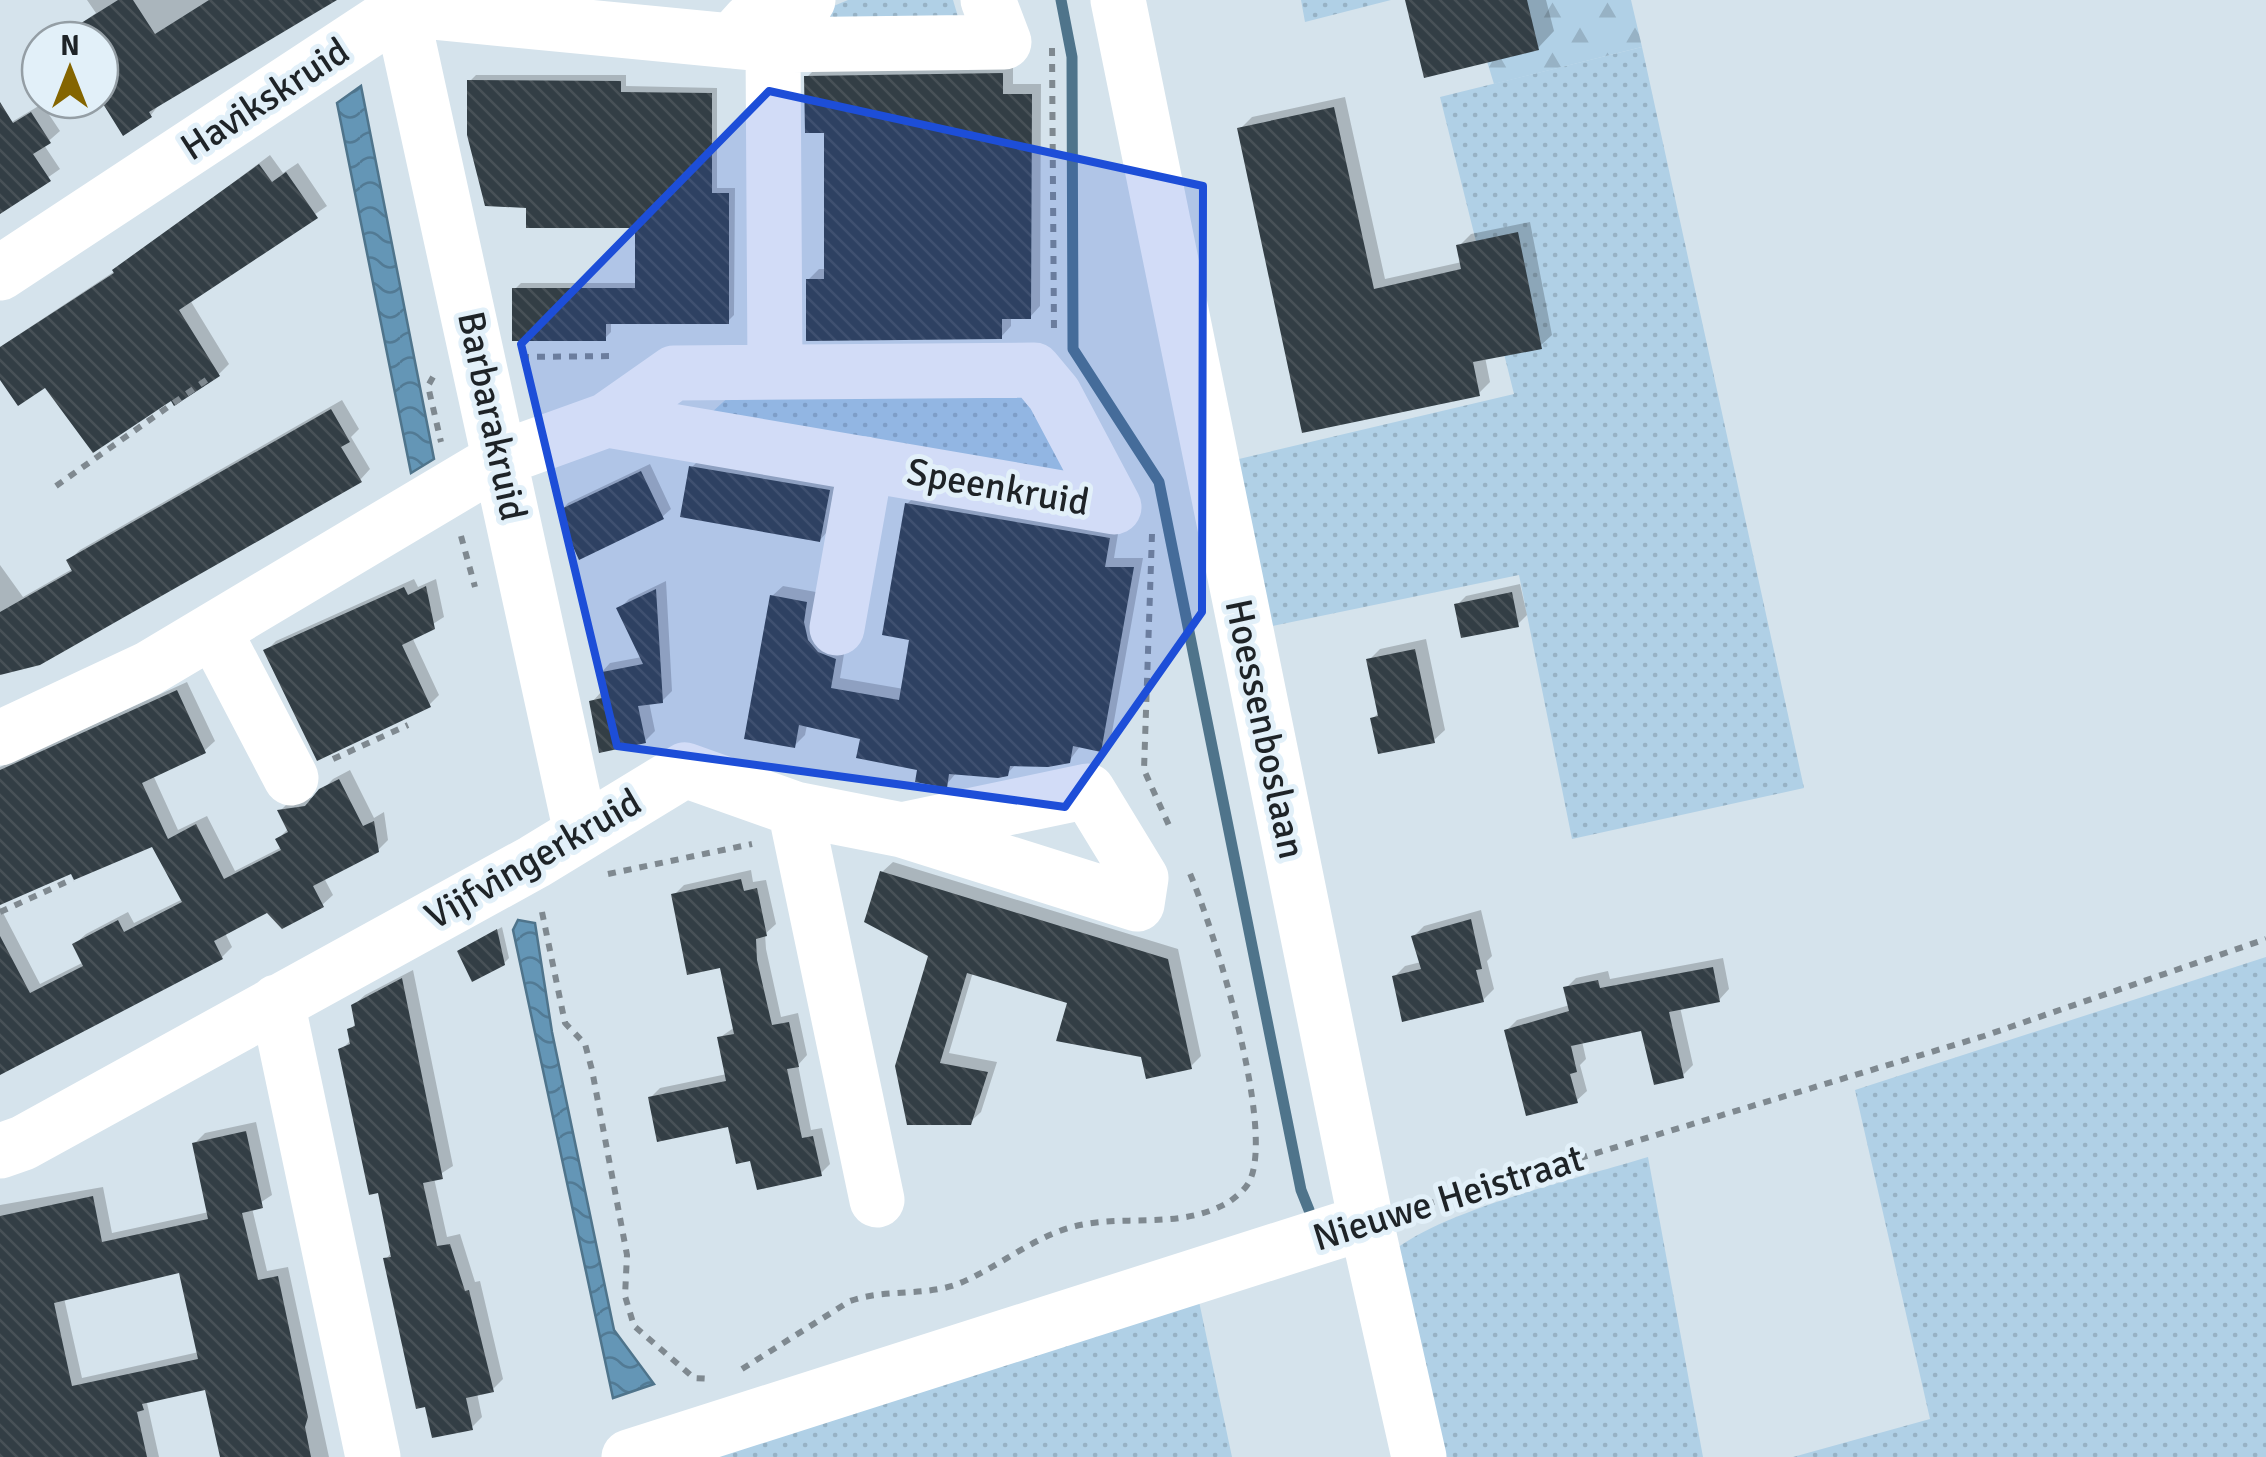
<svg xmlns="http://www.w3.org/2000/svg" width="2266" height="1457" viewBox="0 0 2266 1457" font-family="Signika,sans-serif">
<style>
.grass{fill:url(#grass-dots)}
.forest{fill:url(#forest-firs)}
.water{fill:url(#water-waves);stroke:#4f748b;stroke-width:2.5}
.shadow{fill:#0003;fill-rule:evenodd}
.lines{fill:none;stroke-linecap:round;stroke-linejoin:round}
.stream{stroke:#4f748b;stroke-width:11}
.building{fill:url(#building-back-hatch);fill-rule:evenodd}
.path{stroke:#7f8990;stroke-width:6;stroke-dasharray:8 8;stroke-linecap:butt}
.minor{stroke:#fff;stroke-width:55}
.marked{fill:#1d4ed8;fill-opacity:0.2;stroke:#1d4ed8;stroke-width:8;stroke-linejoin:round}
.labels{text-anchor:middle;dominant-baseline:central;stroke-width:10;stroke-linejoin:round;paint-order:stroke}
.street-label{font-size:38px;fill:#1e2327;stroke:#e2f0f9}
</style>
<defs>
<pattern id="grass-dots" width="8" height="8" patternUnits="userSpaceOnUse" patternTransform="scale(2.5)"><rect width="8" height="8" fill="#b0d0e6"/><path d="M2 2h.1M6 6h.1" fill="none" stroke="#97b2c5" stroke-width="1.8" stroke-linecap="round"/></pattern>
<pattern id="forest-firs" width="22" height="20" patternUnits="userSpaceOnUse" patternTransform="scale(2.5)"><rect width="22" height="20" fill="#b0d0e6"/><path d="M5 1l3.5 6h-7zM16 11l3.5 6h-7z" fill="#97b2c5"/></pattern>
<pattern id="water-waves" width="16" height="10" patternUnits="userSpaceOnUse" patternTransform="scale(2.5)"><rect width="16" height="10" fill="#6496b6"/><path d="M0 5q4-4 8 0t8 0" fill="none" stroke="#527a94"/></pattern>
<pattern id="building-back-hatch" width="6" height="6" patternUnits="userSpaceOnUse" patternTransform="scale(2.5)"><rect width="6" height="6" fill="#333e45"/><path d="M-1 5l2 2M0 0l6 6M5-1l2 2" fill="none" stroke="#485157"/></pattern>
</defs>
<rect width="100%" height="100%" fill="#d5e3ec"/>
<path class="grass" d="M848,0H953L962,30H776Z
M1301,0H1391L1305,22Z
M1642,47L1804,788L1572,839L1519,575L1258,629L1226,462L1514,394L1440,97Z
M745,382L1026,391L1081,475L699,424Z
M2266,957V1457H1793L1930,1419L1855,1090Z
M1648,1157L1703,1457H1436L1391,1253C1441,1210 1580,1178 1648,1157Z
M1197,1292L1232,1457H671Z"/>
<path class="forest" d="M1468,0H1631L1642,47L1494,84Z"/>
<path class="water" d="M361,86L434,459L411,473L337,103Z
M518,920L535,923L552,1032L614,1330L654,1384L613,1398L513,930Z"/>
<path class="shadow" d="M87,0H311L160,103L151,115L100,94V40L64,36L96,13Z
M1409,0H1546L1554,31L1538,48Z
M1013,64V84H1041L1040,306L1030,317H1011V326L1001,337L808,280L819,269H826L827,130L807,77L818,66Z
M476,75H626V86L717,88V188H735L734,315L728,321H611V332L605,338L515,289L521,283H638V226L529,206L470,81Z
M1345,97L1385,279L1462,262L1459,246L1471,234L1530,222L1552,335L1540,346L1485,357L1490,382L1479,393L1304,430L1240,129L1252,117Z
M42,104L60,131L44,145L60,169L0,211V129Z
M270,155L283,173L298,163L327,206L190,300L229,364L219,374L172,398L0,376V347L115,271Z
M342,400L359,429L351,437L370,469L360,480L0,672V565L23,597L74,568L69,560L80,550Z
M699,460L835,483L827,532L820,540L692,467Z
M650,464L671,509L662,517L560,512L568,503Z
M918,493L1119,528L1114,558H1143L1111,738L1101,749L1081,745L1069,761L1017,763L1007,774L957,772L946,785L862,737L807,725L805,735L795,745L772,596L783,586L816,592L845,648L840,678L904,689L912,638L907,504Z
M414,579L418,587L436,579L444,617L412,637L439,695L429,705L266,651L276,641Z
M666,581L672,691L662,701L649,702L655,731L645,741L592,702L603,690L600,674L610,663L642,657L619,609L629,599Z
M1520,584L1527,615L1518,624L1457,605L1466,596Z
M1426,639L1445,730L1434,740L1373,718L1380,712L1369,660L1380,649Z
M187,682L215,741L204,751L153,775L178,830L207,816L235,871L282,847L278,839L289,828L280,811L290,801L316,797L333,779L350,770L374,818L384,812L388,840L378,850L324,878L333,895L322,905L268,910L225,933L232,947L222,957L0,1073V907L40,984L84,962L75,944L86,934L128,912L134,923L183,899L153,843L72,871L0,903V767Z
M893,862L1178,949L1201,1056L1190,1067L1143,1055L1070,1002L973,972L949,1053L997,1062L981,1112L970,1122H909L931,955L882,872Z
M751,870L753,882L766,880L776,924L765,934L766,949L781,1017L798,1013L807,1055L798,1065L811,1130L822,1128L830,1164L820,1174L752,1158L730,1124L650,1098L660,1088L727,1074L719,1038L735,1027L722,965L674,895L684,885Z
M1481,910L1492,956L1487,961L1494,989L1483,1000L1395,976L1405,966L1421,962L1413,937L1424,926Z
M502,927L509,958L504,963L460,951Z
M1723,958L1729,989L1719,1000L1680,1007L1693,1065L1683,1075L1642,1028L1582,1041L1586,1059L1580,1065L1587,1091L1576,1101L1506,1031L1517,1020L1570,1005L1566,988L1576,978L1608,971L1610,979Z
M413,970L453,1166L434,1178L447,1237L460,1234L475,1282L480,1281L503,1379L493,1389L477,1393L482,1417L471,1428L386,1259L392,1252L380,1190L341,1050L352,1039L350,1030L357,1022L354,1005L365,995Z
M256,1122L272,1195L252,1208L267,1271L288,1267L329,1457H223L207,1387L147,1403L159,1457H0V1205L103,1187L112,1233L209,1212L194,1144L205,1133ZM181,1270L199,1352L82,1378L64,1298Z"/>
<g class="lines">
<path class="stream" d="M1061,0L1072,57L1073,349L1159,482L1301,1190L1309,1210"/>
</g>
<path class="building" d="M118,0H133L155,34L209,0H337L149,112L152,117L123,136L100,99V40H54Z
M1405,0H1527L1539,50L1424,78Z
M1003,73V94H1032L1031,319H1002V339L806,341V279H824V133H805L804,76Z
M467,80L621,81V92L712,93V193H729V324H606V341H512V288H635V228H526V208L485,206L467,135Z
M0,102L13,123L31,112L51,143L33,154L51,181L0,214Z
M1334,107L1374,289L1461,269L1456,245L1518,232L1542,349L1473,362L1480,396L1302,433L1237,128Z
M259,164L272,182L286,172L318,218L179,310L220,376L174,406L171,401L93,453L45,388L18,406L0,380V347L114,273L112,270Z
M331,409L350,442L341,447L362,482L40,665L0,675V612L72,571L66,560Z
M689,466L830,490L820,542L680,517Z
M641,471L664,519L579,560L557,511Z
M905,503L1110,538L1105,567H1134L1101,752L1073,746L1070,763L1048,767L1010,766L1008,776L998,778L949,774L947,788L915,782L917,770L856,758L860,739L799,725L795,748L744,739L770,595L807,602L804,622L808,640L818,652L836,659L831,688L899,700L909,640L882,635Z
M426,586L435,629L402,645L431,707L317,761L263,650L404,587L408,595Z
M656,589L663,703L638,706L646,743L599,753L589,701L602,698L597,673L643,664L616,608Z
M1512,592L1519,627L1461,638L1454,604Z
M1415,649L1435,743L1378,754L1370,718L1378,716L1366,659Z
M177,690L206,753L142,783L168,839L196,824L224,879L281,850L275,839L288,832L277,810L305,806L319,789L339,779L363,826L374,821L379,852L313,886L324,907L282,929L267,913L214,941L223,959L0,1075V936L30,993L83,966L72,944L118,920L124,932L182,902L152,847L74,880L71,874L0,905V770Z
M880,871L1168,959L1192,1069L1146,1079L1141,1057L1056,1041L1067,1003L967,973L940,1063L988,1072L971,1125H907L895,1066L928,956L864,922Z
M741,879L744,891L757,888L767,936L756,939L757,960L772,1025L789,1022L799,1067L787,1069L802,1138L813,1136L822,1176L757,1190L750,1161L736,1164L728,1127L657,1142L648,1097L726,1081L717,1037L734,1034L720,968L687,975L671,894Z
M1471,919L1482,969L1476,970L1484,1002L1402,1022L1392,976L1421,969L1411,936Z
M497,929L505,965L472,982L457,951Z
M1713,967L1720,1002L1669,1012L1684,1078L1654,1085L1641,1031L1571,1046L1577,1072L1570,1074L1578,1103L1526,1116L1504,1030L1569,1011L1563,987L1598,980L1600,988Z
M402,978L443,1179L423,1183L437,1246L450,1244L465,1291L469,1290L494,1392L466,1398L473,1430L432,1438L425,1407L416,1409L383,1258L391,1257L378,1193L369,1195L338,1049L350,1044L347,1029L355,1026L351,1005Z
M246,1131L263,1208L242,1213L258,1280L278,1276L308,1417L305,1427L311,1457H220L205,1390L142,1404L144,1410L137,1412L147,1457H0V1216L93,1196L102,1242L208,1219L192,1143ZM179,1273L198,1359L72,1386L54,1303Z"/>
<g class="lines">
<path class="path" d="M1052,48L1054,331
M521,357L613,356
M433,377L428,386L441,442
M56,486L212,376
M1152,534L1144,770L1171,830
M461,536L475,587
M333,759L408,725
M608,874L752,844
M0,912L73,879
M542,912L565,1023L585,1044L592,1070L627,1255L625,1296L634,1326L694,1378L712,1379
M1411,1209L1984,1036L2266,939
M742,1369L850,1301C884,1289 922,1296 955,1285C995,1270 1031,1238 1072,1227C1124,1213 1179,1231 1229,1202C1236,1197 1247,1188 1250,1180C1275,1126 1213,925 1188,869"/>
<path class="minor" d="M399,0L581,832
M1118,0L1366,1222L1419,1457
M732,41L750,21L808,0
M773,45L775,372
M0,273L401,9L773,45L1004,42L988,0
M837,628L866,464
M214,631L291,778
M0,738L148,669L502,458L607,420L674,373L1034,370L1054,394L1114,507L607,420
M795,809L877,1200
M277,1002L373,1457
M0,1151L23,1143L534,862L685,770L795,809L902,830L1137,904L1141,878L1088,791L902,830
M629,1457L1366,1222"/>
</g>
<path class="marked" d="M769,91L1203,186L1202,612L1065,807L617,746L521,344Z"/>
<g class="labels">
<g class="street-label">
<text transform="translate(265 99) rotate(-33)">Havikskruid</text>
<text transform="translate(492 416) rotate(78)">Barbarakruid</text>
<text transform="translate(998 487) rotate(10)">Speenkruid</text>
<text transform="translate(1265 729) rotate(78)">Hoessenboslaan</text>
<text transform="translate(533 859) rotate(-30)">Vijfvingerkruid</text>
<text transform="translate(1448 1198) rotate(-17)">Nieuwe Heistraat</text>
</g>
</g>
<g transform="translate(70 70)"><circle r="48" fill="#e2f0f9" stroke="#949ea5" stroke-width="2.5"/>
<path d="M0-8L18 38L0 25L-18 38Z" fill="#846500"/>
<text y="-15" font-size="28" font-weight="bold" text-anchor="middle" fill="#1e2327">N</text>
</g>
</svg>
